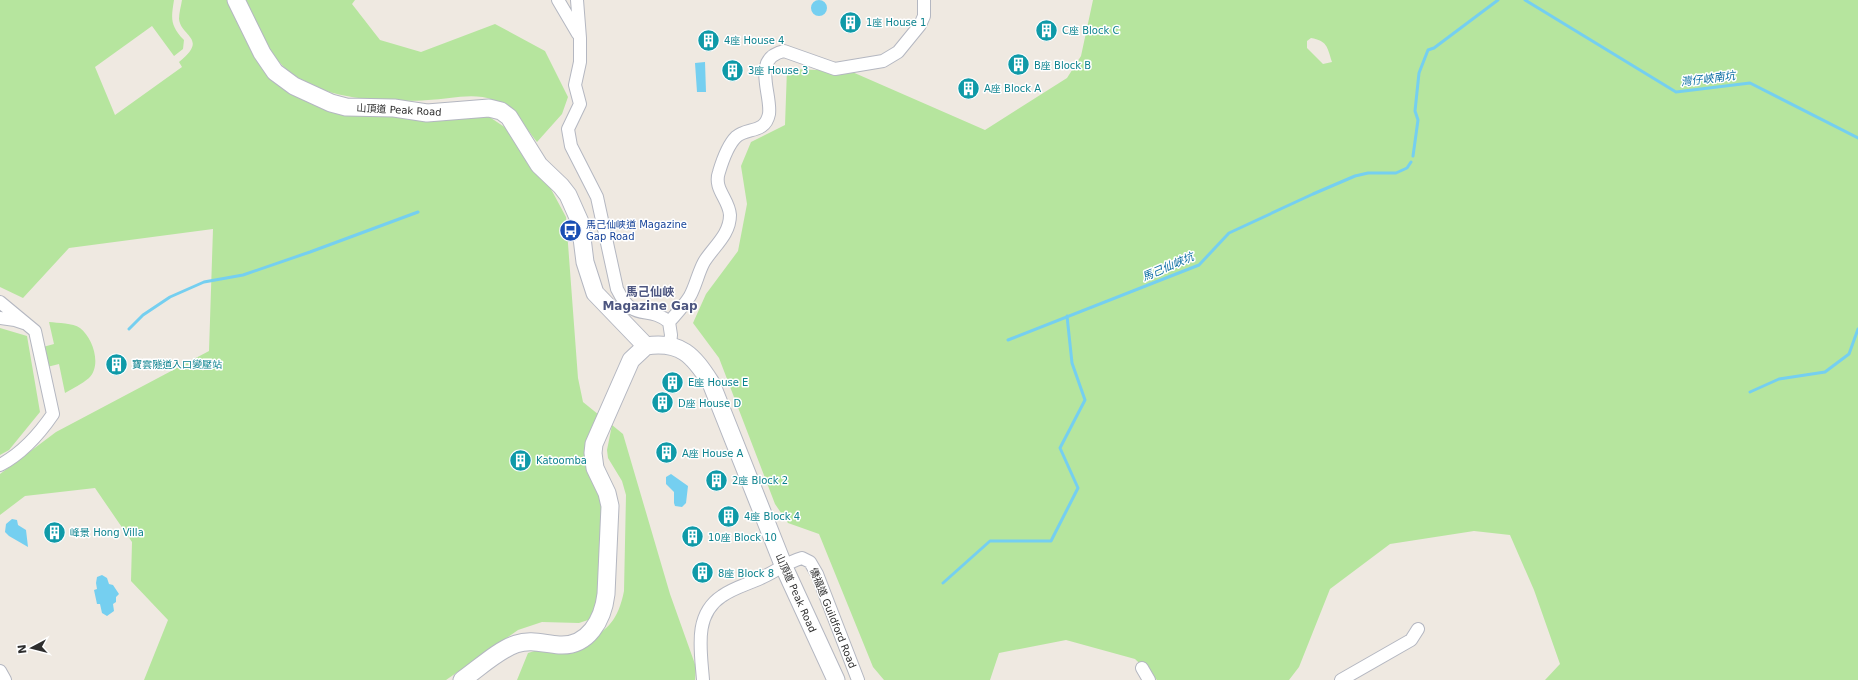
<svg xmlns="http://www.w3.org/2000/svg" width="1858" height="680" viewBox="0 0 1858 680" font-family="'DejaVu Sans','Noto Sans TC',sans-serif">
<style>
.green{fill:#b6e59e;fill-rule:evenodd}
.water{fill:#75cff0}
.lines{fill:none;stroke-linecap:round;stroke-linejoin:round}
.stream{stroke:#75cff0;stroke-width:3}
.minor-casing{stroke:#b4b7c1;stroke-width:14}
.secondary-casing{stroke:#b4b7c1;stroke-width:19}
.minor{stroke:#fff;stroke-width:12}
.secondary{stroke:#fff;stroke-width:17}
.labels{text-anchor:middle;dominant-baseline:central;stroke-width:3;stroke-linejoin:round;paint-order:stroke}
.culture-label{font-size:10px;fill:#0d838f;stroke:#fff;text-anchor:start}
.street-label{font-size:10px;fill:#2e2e2e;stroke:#fff}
.transit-label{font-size:10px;fill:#164399;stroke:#fff;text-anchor:start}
.water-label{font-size:11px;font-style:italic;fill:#0d6fa3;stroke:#fff}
.quarter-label{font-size:12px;font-weight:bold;fill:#4d5680;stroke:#fff}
</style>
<rect width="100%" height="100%" fill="#efe9e1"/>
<path class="green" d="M0,0H174C171,19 170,25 184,40L183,49L174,56L152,26L95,67L115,115L182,67L179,62C209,38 181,37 179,19C179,13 181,6 182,0H227L255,57L364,115L394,117L488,116L506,128L530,150L566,217L578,378L583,402L599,415L602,491L600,596L595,615L588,620L579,623L542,622L518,630L446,680H144L168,620L131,581L132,542L95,488L25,496L0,515V474L56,432L209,351L213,229L69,248L23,298L0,287Z
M244,0H355L352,4L380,40L421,52L495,24L545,51L568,97L562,114L537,142C525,126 513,108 494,100C473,92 450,99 428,100C385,103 319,100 286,69C266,50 254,26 244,0Z
M1093,0H1858V680H1545L1560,664L1534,590L1510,535L1474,531L1390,544L1330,589L1299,667L1289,680H1157L1135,659L1066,640L999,653L990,680H884L873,667L819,534L788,523L775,504L719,358L693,323L706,294L738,251L747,204L741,166L751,142L785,125L787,69L850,71L985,130L1067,78L1081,56ZM1311,38C1327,41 1327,46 1332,62L1323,64L1307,48V41Z
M49,322C58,323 73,323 80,328C93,338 102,365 89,378C82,384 73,388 65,393L59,364L47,367L43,347L54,344Z
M0,328L27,336L40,412L9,450L0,455Z
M612,425L623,434L670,594L696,667L695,680H517L528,653C574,638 613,649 624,591L626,495L622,481L608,458L607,450Z"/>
<path class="water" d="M811 8a8 8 0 1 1 16 0a8 8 0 1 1-16 0Z
M705,62L706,92H697L695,63Z
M671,474L688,486L686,503L682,507L675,506L674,503V492L666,484V477Z
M12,519L17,520L18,525L26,530L28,547L9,536L5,532L6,524Z
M102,575L107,578L109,584L113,585L119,594L116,597V602L113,604L114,611L107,616L102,613L100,604H97L94,590L97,589L96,583L97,577Z"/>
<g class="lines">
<path class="stream" d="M1525,0L1676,92L1750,83L1858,138
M1413,156L1418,120L1415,111L1419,73L1428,50L1434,48L1498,0
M129,329L143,315L170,297L204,282L243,275L310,252L418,212
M1008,340L1199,265L1229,233L1313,194L1355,176L1368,173H1396L1407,168L1411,162
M1750,392L1779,379L1825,372L1849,354L1858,329
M943,583L990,541H1051L1078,488L1060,448L1085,400L1072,363L1067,316"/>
<defs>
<path id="minor" d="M558,0L578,34
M577,0L580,38V62L575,85L580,104L568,129L571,146L597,197L617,289C634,324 647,304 669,322L671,335L670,344
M0,302L35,331L53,414C40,433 21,454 0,465
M0,318L15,320L24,323
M669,322C676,314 684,306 690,296C696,285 698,273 704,262C713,247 730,235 730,215C729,199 713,189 719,172C722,162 728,145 736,137C747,127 765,134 769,114C772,94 751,58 784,51L835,69L883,61L898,52L920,25L924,16V0
M1142,668L1149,680
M0,671L5,680
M703,680C701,651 693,615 722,596C733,588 748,584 761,578C775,572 787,562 802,558L810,562L817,574L858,680
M1341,680L1411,640L1418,629"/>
<path id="secondary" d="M236,0L262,53L275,72L294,86L331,103L346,107L394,108L427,113L489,108L501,111L509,117L539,165L561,186L568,195L580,222L585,262L595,293L646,346
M646,346C681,341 693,355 711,383L784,567L836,680
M462,680C478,669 498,650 516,644C531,639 544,644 559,645C588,647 603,620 606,594L610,506L607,493L595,468L593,453L594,444L631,360L646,346"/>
</defs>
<use href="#minor" class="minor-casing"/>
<use href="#secondary" class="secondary-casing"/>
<use href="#minor" class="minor"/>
<use href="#secondary" class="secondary"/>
</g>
<defs>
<symbol id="building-disc" viewBox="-11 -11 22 22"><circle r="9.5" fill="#0f9aa8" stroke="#fff"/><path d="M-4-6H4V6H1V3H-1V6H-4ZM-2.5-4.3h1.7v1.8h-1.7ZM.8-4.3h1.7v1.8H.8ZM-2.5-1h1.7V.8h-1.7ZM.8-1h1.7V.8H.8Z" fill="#fff"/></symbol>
<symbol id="bus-disc" viewBox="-11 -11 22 22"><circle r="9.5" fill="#1a4fb4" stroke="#fff"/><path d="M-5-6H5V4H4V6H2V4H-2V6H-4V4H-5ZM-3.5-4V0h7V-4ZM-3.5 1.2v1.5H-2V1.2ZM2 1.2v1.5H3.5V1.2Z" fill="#fff"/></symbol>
</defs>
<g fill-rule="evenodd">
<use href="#building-disc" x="838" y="10" width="25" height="25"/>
<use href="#building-disc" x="1034" y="18" width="25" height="25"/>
<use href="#building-disc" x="696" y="28" width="25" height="25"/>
<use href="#building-disc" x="1006" y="52" width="25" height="25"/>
<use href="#building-disc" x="720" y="58" width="25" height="25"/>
<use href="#building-disc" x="956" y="76" width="25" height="25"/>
<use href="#bus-disc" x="558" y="218" width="25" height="25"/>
<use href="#building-disc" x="104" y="352" width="25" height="25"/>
<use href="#building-disc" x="660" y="370" width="25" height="25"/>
<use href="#building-disc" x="650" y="390" width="25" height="25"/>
<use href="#building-disc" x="654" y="440" width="25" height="25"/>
<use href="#building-disc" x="508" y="448" width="25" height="25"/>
<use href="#building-disc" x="704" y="468" width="25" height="25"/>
<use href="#building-disc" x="716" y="504" width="25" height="25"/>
<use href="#building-disc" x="42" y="520" width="25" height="25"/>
<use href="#building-disc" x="680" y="524" width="25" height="25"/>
<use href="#building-disc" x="690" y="560" width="25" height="25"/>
</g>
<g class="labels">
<g class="culture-label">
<text x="866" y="22">1座 House 1</text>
<text x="1062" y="30">C座 Block C</text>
<text x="724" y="40">4座 House 4</text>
<text x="1034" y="65">B座 Block B</text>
<text x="748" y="70">3座 House 3</text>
<text x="984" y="88">A座 Block A</text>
<text x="132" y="364">寶雲隧道入口變壓站</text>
<text x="688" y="382">E座 House E</text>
<text x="678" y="403">D座 House D</text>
<text x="682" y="453">A座 House A</text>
<text x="536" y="460">Katoomba</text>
<text x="732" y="480">2座 Block 2</text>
<text x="744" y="516">4座 Block 4</text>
<text x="70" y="532">峰景 Hong Villa</text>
<text x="708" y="537">10座 Block 10</text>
<text x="718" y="573">8座 Block 8</text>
</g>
<g class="street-label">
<text transform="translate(399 110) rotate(3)">山頂道 Peak Road</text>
<text transform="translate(796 593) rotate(66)">山頂道 Peak Road</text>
<text transform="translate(833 618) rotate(68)">僑福道 Guildford Road</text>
</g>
<g class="transit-label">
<text x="586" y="224">馬己仙峽道 Magazine<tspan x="586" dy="12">Gap Road</tspan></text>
</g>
<g class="water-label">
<text transform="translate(1708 79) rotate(-7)">灣仔峽南坑</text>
<text transform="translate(1168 267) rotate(-23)">馬己仙峽坑</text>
</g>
<g class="quarter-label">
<text x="650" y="292">馬己仙峽<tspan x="650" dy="14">Magazine Gap</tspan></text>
</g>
</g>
<g transform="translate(32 648) rotate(263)" stroke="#ffffff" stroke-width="3" paint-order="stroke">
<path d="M0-3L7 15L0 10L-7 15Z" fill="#2e2e2e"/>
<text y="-6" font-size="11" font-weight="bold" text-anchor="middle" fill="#2e2e2e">N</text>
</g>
</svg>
